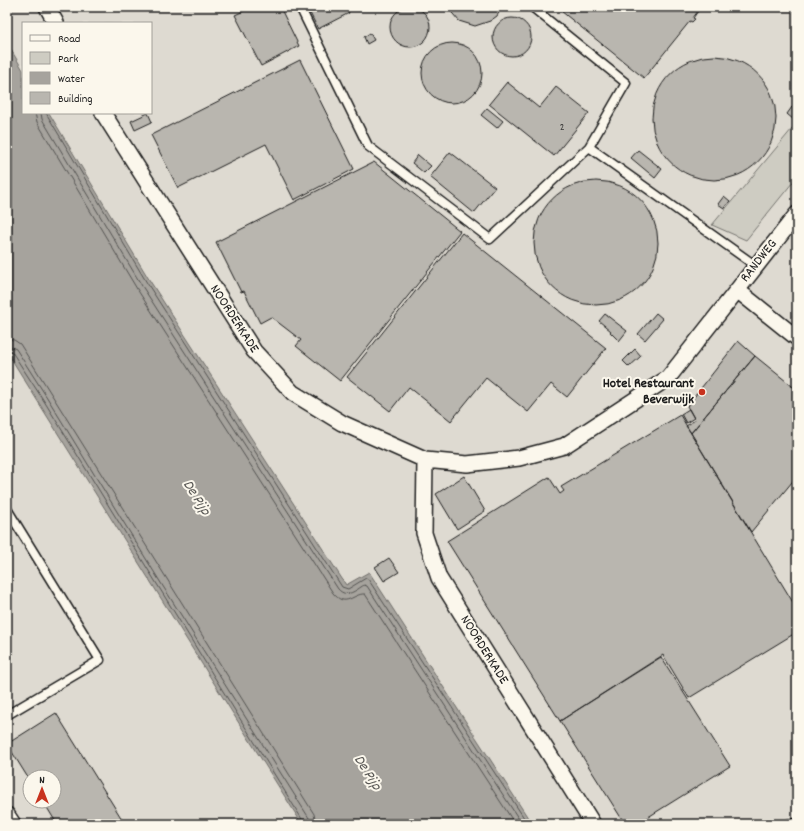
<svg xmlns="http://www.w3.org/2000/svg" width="804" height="831" viewBox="0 0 804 831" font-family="Dekko,sans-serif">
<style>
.built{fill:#dedad1;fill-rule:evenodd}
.green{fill:#ceccc2;stroke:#75746f}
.water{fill:#a6a39d;stroke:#6f6d69}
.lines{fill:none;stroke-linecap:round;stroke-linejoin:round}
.shore{stroke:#535250;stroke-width:1}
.building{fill:#b9b6af;stroke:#1c1c1c}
.lane-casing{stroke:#1c1c1c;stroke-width:11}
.street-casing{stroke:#1c1c1c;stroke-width:18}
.lane{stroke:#fbf7ec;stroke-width:8}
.street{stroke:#fbf7ec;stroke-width:15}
.poi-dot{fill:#c8321e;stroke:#fbf7ec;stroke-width:1.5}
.labels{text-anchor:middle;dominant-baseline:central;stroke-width:4;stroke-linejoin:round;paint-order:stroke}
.number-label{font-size:12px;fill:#434241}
.street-label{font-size:14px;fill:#1c1c1c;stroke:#fbf7ec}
.poi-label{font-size:14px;font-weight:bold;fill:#1c1c1c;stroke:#fbf7ec;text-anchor:end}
.water-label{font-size:15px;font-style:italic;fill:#5a5956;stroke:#fbf7ec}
</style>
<rect width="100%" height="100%" fill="#eeeadf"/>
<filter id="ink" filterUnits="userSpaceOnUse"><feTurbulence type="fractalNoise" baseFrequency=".025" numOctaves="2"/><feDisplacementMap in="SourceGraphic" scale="8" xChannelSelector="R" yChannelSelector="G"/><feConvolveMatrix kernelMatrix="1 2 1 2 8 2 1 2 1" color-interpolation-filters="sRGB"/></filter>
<g filter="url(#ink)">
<path class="built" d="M7,7H797V824H7ZM23,23H151V113H23ZM30,777H54V801H30Z"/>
<path class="green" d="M797,123V177L746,240L712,225Z"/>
<path class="water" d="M7,43L23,70V113H49L150,281L346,585L369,572L532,824H302L7,352Z"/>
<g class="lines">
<path class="shore" d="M35,113L37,122L137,289L333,593C346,609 353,593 365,594L515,824
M41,113L42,119L142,286L338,589C347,599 356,590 364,585L367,586L522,824
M46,113L147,283L342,587L348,589L366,578L368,579L528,824
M7,339L14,340L20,344L314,814L316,824
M7,345L16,349L48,399L159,580L309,818L310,824
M7,350L12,352L44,401L305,824"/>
</g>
<path class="building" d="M252,7H280L299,46L261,66L235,15Z
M307,7H346L349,13L318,29Z
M447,7H502L497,16L490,21L475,26L459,21Z
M556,7H701L693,18L695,19L692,22L690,21L644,78Z
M390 27a20 20 0 1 1 40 0a20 20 0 1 1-40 0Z
M493 37a19 19 0 1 1 38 0a19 19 0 1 1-38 0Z
M370,33L374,40L367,44L364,37Z
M422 73a30 30 0 1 1 60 0a30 30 0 1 1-60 0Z
M652 118a62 62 0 1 1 124 0a62 62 0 1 1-124 0Z
M300,60L354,169L294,200L266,144L178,188L151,135Z
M507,82L539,108L556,87L589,113L554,156L489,104Z
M792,107L797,111V115L794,120L787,114Z
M487,108L503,121L497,128L481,115Z
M148,113L152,122L135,130L131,121Z
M638,150L662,169L655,178L631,158Z
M450,152L495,187L474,213L430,177Z
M418,155L431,166L424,173L412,163Z
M374,162L460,231L340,381L296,346L301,340L271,317L260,323L244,291L241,292L216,242Z
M534 243a62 62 0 1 1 124 0a62 62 0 1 1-124 0Z
M724,196L730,201L724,208L718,204Z
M462,233L606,348L567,397L551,384L528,412L486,378L451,421L409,387L390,411L347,377Z
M656,313L663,319L645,340L638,334Z
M605,314L627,331L619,341L610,332L611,331L599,321Z
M738,341L755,356L691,433L686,426L695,420L687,406Z
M635,349L641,356L629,367L623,361Z
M755,356L797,390V476L751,532L691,433Z
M689,409L694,418L686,423L681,414Z
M680,415L797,609V632L689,698L663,655L560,721L447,541L549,477L560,494L564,491L561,487Z
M464,476L485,511L457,529L436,494Z
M389,558L399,572L384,581L375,567Z
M661,657L730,766L637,824H625L560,721Z
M56,713L125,824H57L43,801H54V777H30V781L7,744Z"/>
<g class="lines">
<defs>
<path id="lane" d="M300,7L368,146L490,239L589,147
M532,7L626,83L589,147L756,266
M7,509L100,660L7,715
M788,824L797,823"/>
<path id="street" d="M47,7L56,23
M103,113L254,351L293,393L342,423L425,460L467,464L519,458L564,446L668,378L797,214
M737,290L797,338
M425,460L424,533L439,578L593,824
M7,815L13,824"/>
</defs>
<use href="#lane" class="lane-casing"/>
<use href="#street" class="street-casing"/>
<use href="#lane" class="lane"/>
<use href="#street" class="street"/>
</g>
</g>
<circle class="poi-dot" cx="702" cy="392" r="4"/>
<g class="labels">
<g class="number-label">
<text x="562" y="127">2</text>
</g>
<g class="street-label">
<text transform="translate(759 261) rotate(-52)">RANDWEG</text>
<text transform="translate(234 319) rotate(57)">NOORDERKADE</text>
<text transform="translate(484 650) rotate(58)">NOORDERKADE</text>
</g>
<g class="poi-label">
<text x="694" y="384">Hotel Restaurant<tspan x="694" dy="16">Beverwijk</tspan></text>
</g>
<g class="water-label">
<text transform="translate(196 498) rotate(58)">De Pijp</text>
<text transform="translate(367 773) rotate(58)">De Pijp</text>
</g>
</g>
<rect width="804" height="831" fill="none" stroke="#fbf7ec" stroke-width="24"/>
<rect x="12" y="12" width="780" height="807" fill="none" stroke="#1c1c1c" stroke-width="1.5" filter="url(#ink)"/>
<rect x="22" y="22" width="130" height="92" fill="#fbf7ec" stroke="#a29f99"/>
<rect x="30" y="35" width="20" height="6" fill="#fbf7ec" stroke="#a29f99"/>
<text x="58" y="42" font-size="12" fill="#1c1c1c">Road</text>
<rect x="30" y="52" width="20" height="12" fill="#ceccc2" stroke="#a29f99"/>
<text x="58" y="62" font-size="12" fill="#1c1c1c">Park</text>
<rect x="30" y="72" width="20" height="12" fill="#a6a39d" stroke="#a29f99"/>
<text x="58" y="82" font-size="12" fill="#1c1c1c">Water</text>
<rect x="30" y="92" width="20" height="12" fill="#b9b6af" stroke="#a29f99"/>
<text x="58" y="102" font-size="12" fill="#1c1c1c">Building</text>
<g transform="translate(42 789)"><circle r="19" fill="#fbf7ec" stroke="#a29f99"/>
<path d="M0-3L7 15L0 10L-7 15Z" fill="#c8321e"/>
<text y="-6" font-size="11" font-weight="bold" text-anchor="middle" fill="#1c1c1c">N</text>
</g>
</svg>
